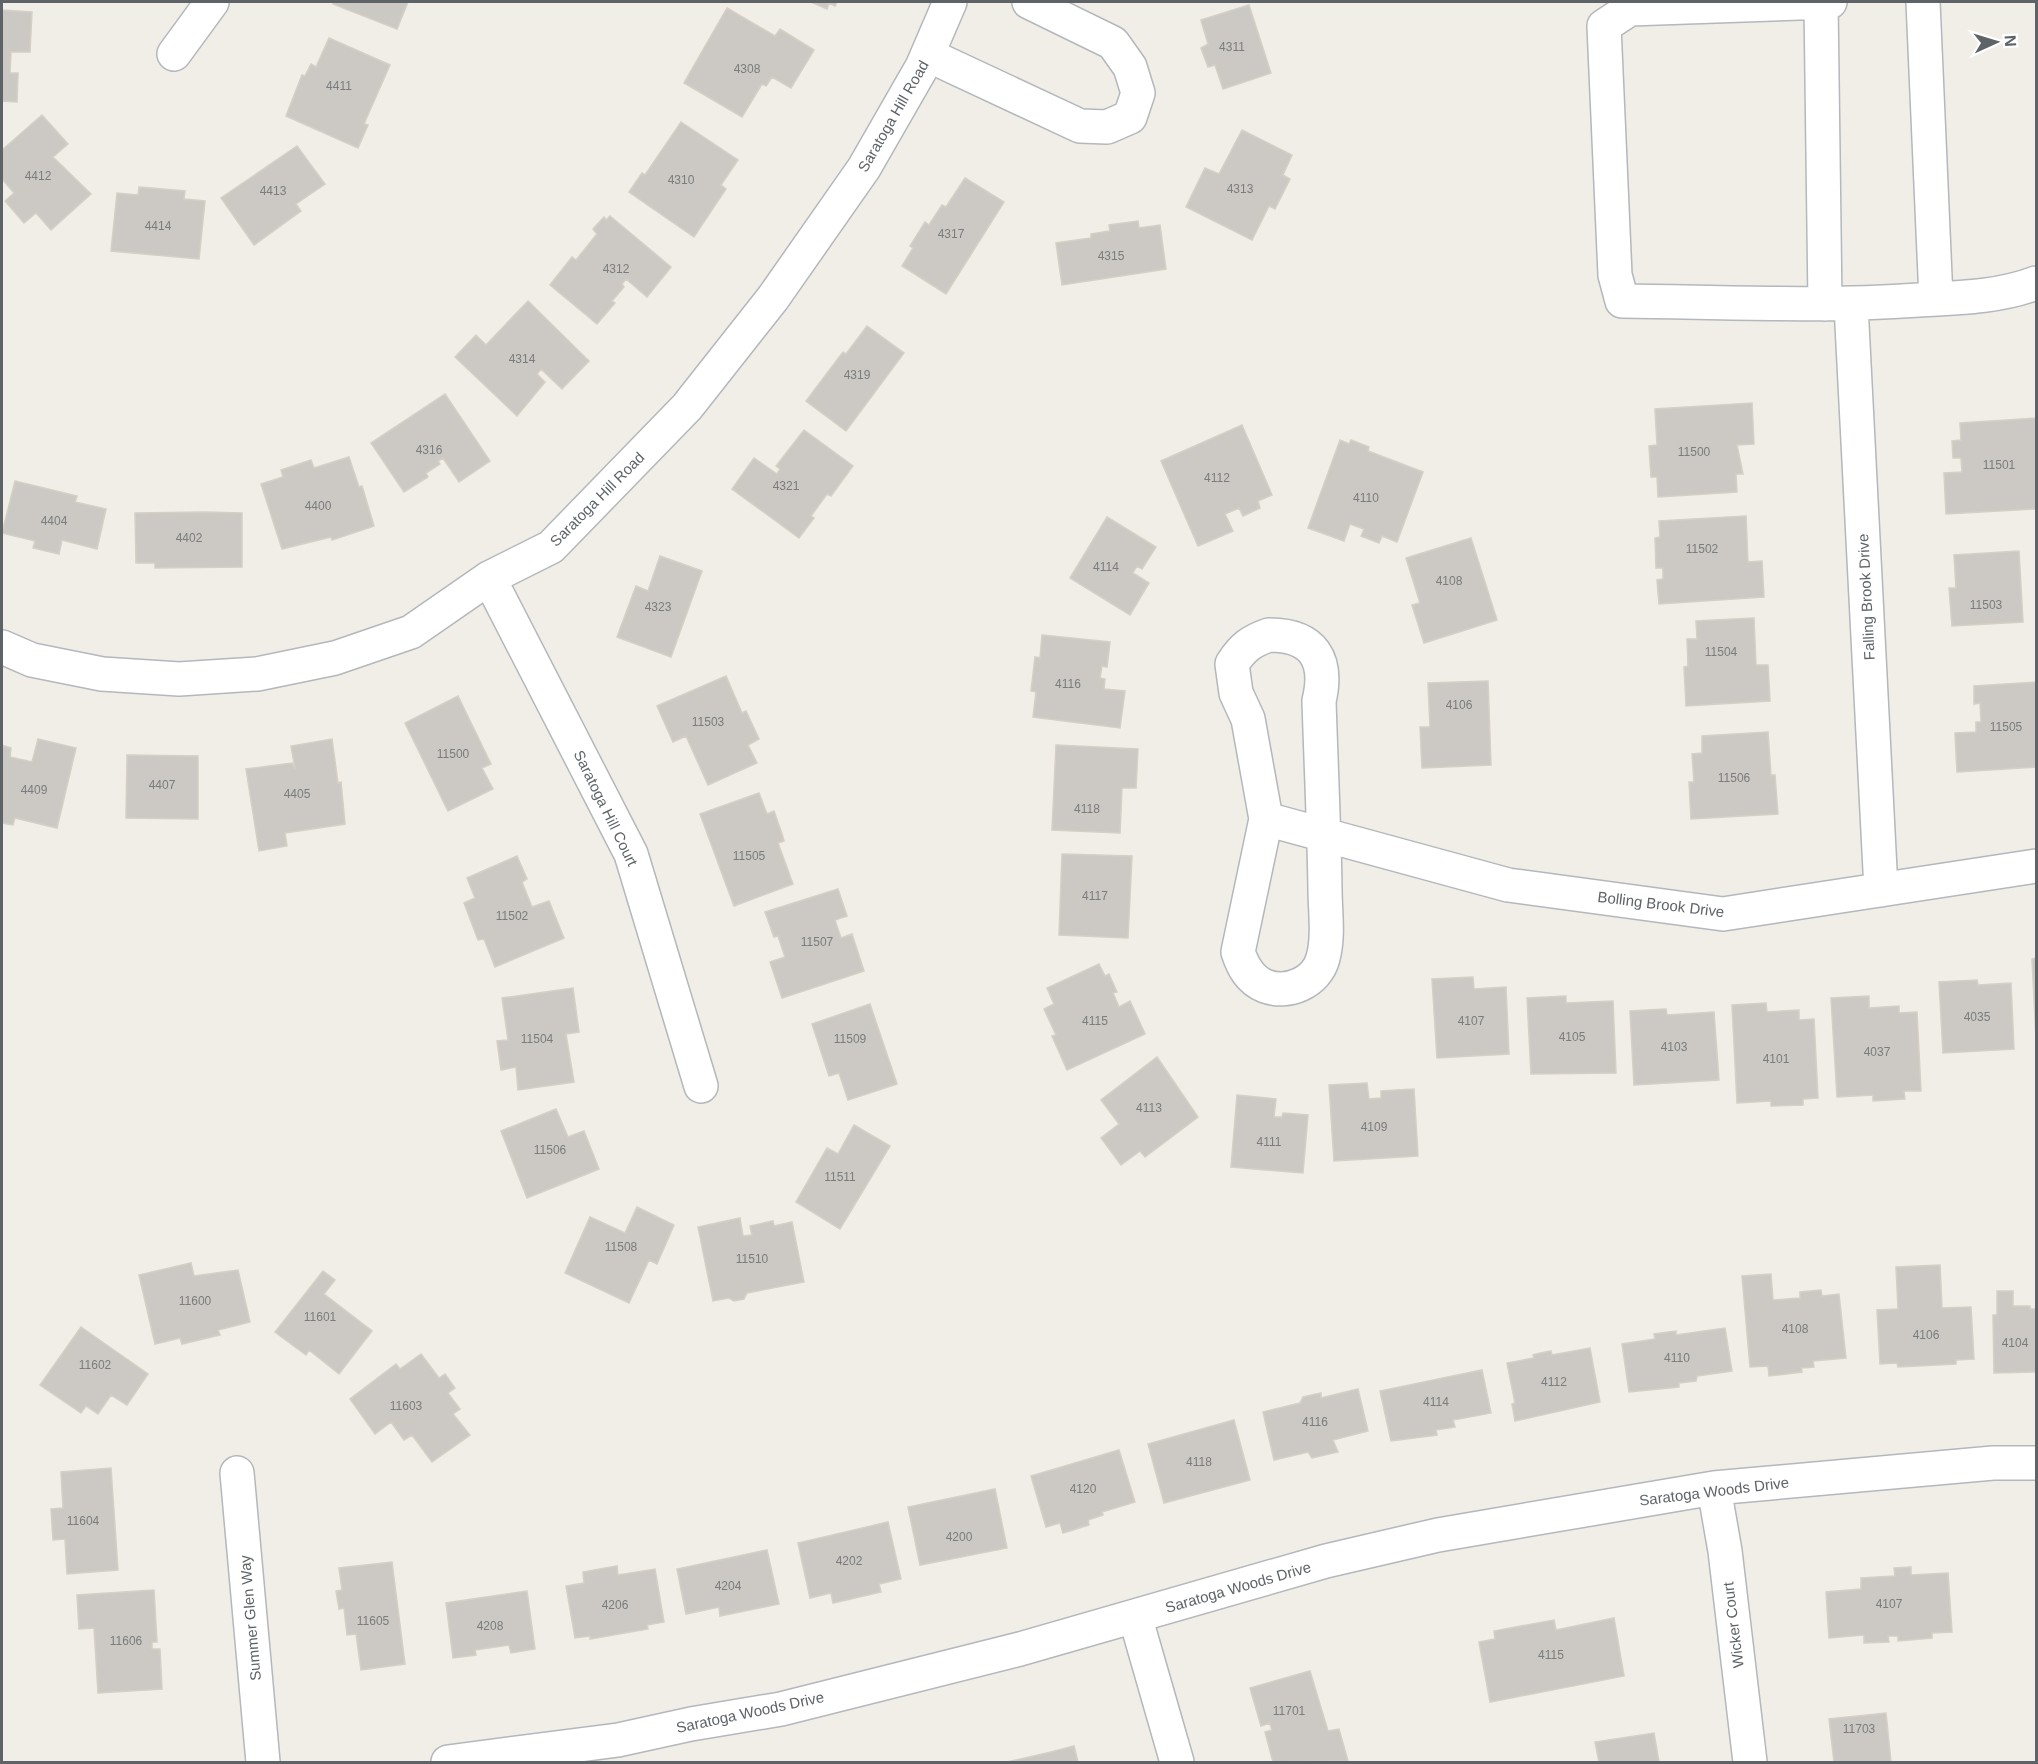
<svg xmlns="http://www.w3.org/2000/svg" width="2038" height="1764" viewBox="0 0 2038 1764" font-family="Arial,sans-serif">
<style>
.building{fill:#ccc9c4;stroke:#d5cfc5;stroke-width:1.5}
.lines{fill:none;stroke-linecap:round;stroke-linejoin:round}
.minor-casing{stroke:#b4b7bb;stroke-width:36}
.minor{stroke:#fff;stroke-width:33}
.labels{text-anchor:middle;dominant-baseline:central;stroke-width:5;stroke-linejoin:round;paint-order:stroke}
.number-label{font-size:12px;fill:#7a7c7e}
.street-label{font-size:15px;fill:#5e6367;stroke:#fff}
</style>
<rect width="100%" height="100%" fill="#f0eee7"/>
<path class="building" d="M335,2H408L397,29L333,4Z
M811,2H837L835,6L829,3L827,9Z
M1249,5L1271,73L1223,89L1215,65L1208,67L1201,48L1208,44L1201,20Z
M727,8L775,36L780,29L814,50L791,88L772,77L766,86L762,84L742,117L684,83Z
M2,10L32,12L30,52H11L10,73H18L17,102L2,101Z
M329,38L390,65L364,124L368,125L358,148L286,116L302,75L305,76L311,64L316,67Z
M42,115L68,144L53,157L91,194L51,230L36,213L24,223L5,201L14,193L2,179V150Z
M681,122L738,160L721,185L726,189L694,237L629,192L642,173L645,175Z
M1242,130L1292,155L1283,175L1290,179L1275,209L1269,206L1252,240L1186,207L1205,168L1219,174Z
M297,146L325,184L296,204L301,211L254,245L221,198Z
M965,178L1004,202L946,294L902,266L913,248L910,246L925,222L929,225L942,205L946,207Z
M139,187L185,191L184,199L205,201L199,259L111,251L117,193L138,195Z
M610,216L671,267L647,297L626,279L622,284L624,287L612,301L615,303L597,324L550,285L572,257L576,260L597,234L593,229L604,217L606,220Z
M1138,221L1139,228L1160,225L1166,269L1062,285L1056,243L1091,238V234L1110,231L1109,225Z
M528,301L589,361L562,389L541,369L537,374L545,382L517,416L455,357L476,335L486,345Z
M867,326L904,353L846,431L806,401L843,352L846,354Z
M445,394L490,461L459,482L443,458L438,461L440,464L426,473L428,477L404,492L371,443Z
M1752,403L1754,444L1737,445L1743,474H1736L1737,492L1658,497L1657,477H1651L1649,446L1657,445L1655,409Z
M2036,418V509L1946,514L1944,473L1962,472L1961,458H1953L1952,441L1961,440L1960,423Z
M1242,425L1272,495L1258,501L1260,508L1243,516L1239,508L1225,514L1233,531L1198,546L1161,461Z
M804,430L853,466L831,496L827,494L811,516L814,518L799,538L732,489L754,458L777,474L780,469L776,466Z
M1340,440L1349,444L1351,440L1369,447L1368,451L1423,472L1397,542L1382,536L1379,543L1361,536L1364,529L1350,524L1344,541L1308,528Z
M349,457L359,487L362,486L374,526L332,540L331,537L282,549L261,484L283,477L281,470L311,460L314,468Z
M15,481L77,496L75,502L106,509L97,549L62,540L59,554L33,548L35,541L2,533Z
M205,512L242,513V567L155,568V563H136L135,513Z
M1746,516L1748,562L1762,561L1764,597L1659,604L1657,580L1663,579V568H1656L1655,538L1660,537L1659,521Z
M1107,517L1156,547L1142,569L1137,566L1133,573L1149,583L1130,615L1070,578Z
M1471,538L1497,620L1424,643L1412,605L1420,603L1406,558Z
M2019,551L2023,622L1952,626L1949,588H1956L1954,555Z
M660,556L702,571L671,657L617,637L636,586L648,591Z
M1754,618L1756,665H1768L1770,701L1686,706L1684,667L1688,666L1687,639H1697L1696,621Z
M1042,635L1110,642L1107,667L1102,666L1100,678L1105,679L1104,689L1125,691L1120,728L1033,717L1036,692L1031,691L1035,657L1040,658Z
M726,676L742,713L746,711L759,739L748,745L757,763L708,785L686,736L673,742L657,706Z
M1488,681L1491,765L1422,768L1420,727H1430L1428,683Z
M2036,682V767L1957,772L1955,733L1976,732V722H1981L1980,703L1974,704V686Z
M458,696L491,764L482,768L493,789L448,811L405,723Z
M1768,732L1771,775H1775L1778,814L1691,819L1689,782H1694L1692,754L1702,753V736Z
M38,739L76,748L57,828L15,818L13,825L2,823V745L11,748L10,757L32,762Z
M332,739L338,783L341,782L345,824L285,833L287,846L259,851L246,769L292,763L295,769L291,746Z
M1056,745L1138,749L1136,788H1122L1120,833L1052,830Z
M127,755L198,756V819L126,818Z
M759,793L767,814L774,811L782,834L784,841L778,843L793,884L734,906L700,814Z
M1062,854L1132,856L1128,938L1059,935Z
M517,856L527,879L522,882L532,907L549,901L564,938L495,967L484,939L478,940L464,903L475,898L467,878Z
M838,889L847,916L835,920L841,938L852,934L864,971L782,998L770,962L785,957L778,936L774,937L765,912Z
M2036,958V1038L2032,959Z
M1099,964L1105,976L1109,974L1117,992L1113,993L1119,1007L1130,1001L1145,1034L1067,1070L1052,1036L1056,1035L1044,1009L1054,1004L1047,988Z
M1473,977L1474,989L1506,987L1509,1054L1437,1058L1432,979Z
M1977,980L1978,985L2011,983L2014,1049L1943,1053L1939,982Z
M573,988L579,1032L566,1034L574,1082L518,1090L516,1067L501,1070L497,1041L508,1040L502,998Z
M1566,996V1003L1613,1001L1616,1073L1531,1074L1527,998Z
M1869,996V1008L1899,1006V1013L1917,1012L1921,1091H1904L1905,1099L1873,1101V1095L1837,1097L1831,998Z
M1766,1003L1767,1012L1799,1010V1020L1814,1019L1818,1098L1803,1099V1105L1771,1106V1101L1737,1103L1732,1005Z
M870,1004L897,1084L848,1100L839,1073L829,1076L812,1024Z
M1666,1009L1667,1015L1714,1012L1719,1080L1634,1085L1630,1011Z
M1157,1057L1198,1117L1145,1157L1140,1151L1121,1165L1101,1138L1119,1124L1101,1100Z
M1367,1083L1369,1099L1381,1098V1091L1414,1089L1418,1156L1334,1161L1329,1085Z
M1237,1095L1276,1099L1274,1117H1282L1283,1113L1308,1115L1303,1173L1231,1167Z
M556,1109L568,1137L584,1131L599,1169L527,1198L501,1131Z
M854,1125L890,1146L840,1229L796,1202L827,1148L838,1154Z
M637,1207L674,1225L657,1264L649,1260L629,1303L565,1273L590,1217L625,1233Z
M740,1218L743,1236L752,1235L750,1226L773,1221L774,1226L792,1222L804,1282L747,1293L744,1299L734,1301L729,1298L713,1301L698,1227Z
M191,1263L194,1276L238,1270L250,1322L218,1330L220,1335L182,1344L180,1338L155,1344L139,1275Z
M1940,1265L1942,1308L1971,1307L1974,1359L1956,1360V1364L1898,1367L1897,1363L1880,1364L1877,1310L1898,1309L1896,1267Z
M323,1271L335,1280L324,1294L372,1331L339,1374L309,1350L306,1355L275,1332Z
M1771,1274L1773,1300L1800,1298V1292L1821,1290L1822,1296L1839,1294L1846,1358L1813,1361L1814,1367L1801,1368L1802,1372L1769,1376L1768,1366L1750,1367L1742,1276Z
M1997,1291H2013V1306H2030V1309H2036V1372L1994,1373L1993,1315H1997Z
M81,1327L148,1374L127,1405L111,1395L98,1414L86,1406L81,1413L40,1385Z
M1725,1328L1732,1371L1697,1376L1696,1381L1679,1383V1387L1629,1392L1622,1344L1655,1339L1654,1334L1676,1331V1335Z
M1590,1348L1600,1402L1515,1421L1512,1404L1515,1403L1507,1363L1534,1358L1533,1355L1536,1354L1551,1351L1552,1355Z
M421,1354L439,1378L445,1374L455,1388L448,1393L460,1409L453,1414L470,1435L432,1462L412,1435L404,1440L391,1422L375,1434L350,1399L396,1364L400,1369Z
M1482,1370L1491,1413L1453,1420L1455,1427L1436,1430L1437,1435L1391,1441L1380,1391Z
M1358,1389L1368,1431L1333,1440L1338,1452L1312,1458L1308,1452L1274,1460L1263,1412L1300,1403L1303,1397L1321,1393V1398Z
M1234,1420L1250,1480L1164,1503L1148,1444Z
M1119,1450L1135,1502L1102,1512L1103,1515L1088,1520L1089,1525L1063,1533L1060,1523L1046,1527L1031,1476Z
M111,1468L118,1570L67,1574L65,1539L53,1540L51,1509L63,1508L61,1472Z
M995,1489L1007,1548L920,1565L908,1507Z
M888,1522L901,1579L879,1584L881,1592L833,1603L831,1593L810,1598L798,1543Z
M767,1550L779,1604L720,1616L719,1607L686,1614L677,1569Z
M392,1562L405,1664L361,1670L356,1634L347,1635L344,1608L339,1609L336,1591L342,1590L339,1568Z
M617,1566L618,1575L655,1569L664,1622L647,1625L648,1629L590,1639V1636L575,1638L566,1586L584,1583L583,1572Z
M1911,1567V1575L1948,1573L1952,1632L1932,1633V1638L1898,1641V1636H1888L1889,1642L1864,1643V1635L1829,1638L1826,1592L1861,1589V1578L1895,1576L1894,1568Z
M154,1590L157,1642H152V1649H160L162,1689L98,1693L94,1628L79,1629L77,1595Z
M527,1591L535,1649L511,1653L509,1645L475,1650L476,1655L453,1658L446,1603Z
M1614,1618L1624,1676L1490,1702L1479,1642L1495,1639L1494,1631L1554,1620L1556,1630Z
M1310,1671L1328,1731L1339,1729L1348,1761L1273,1762L1265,1732L1272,1730L1271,1727L1270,1723L1261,1726L1250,1688Z
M1886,1713L1891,1762H1834L1829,1719Z
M1654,1733L1659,1762H1599L1595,1742Z
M1074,1746L1078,1762H1007L1051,1752Z"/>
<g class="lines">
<defs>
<path id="minor" d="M1821,2L1825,304
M1830,2L1630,9L1604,26L1615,275L1622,301C1721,302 1820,307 1919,300C1958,298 2000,297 2036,283
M1923,2L1936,299
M174,54L212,2
M928,55L1080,126L1107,127L1130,117L1138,93L1130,67L1113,43L1029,2
M1851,305L1881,890
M489,578L631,854L701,1086
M1269,635C1313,635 1329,659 1319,701C1321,764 1324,826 1325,889C1325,911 1329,936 1323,958C1317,982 1288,995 1265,986C1250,980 1243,967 1238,952L1266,819L1248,719L1236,693L1232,664C1242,648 1251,641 1269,635Z
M2,647L32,660L102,674L179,679L257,674L335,658L411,632L489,578L551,547L687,407L773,298L864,168L922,67L950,2
M1266,819L1508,885L1723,914L2036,866
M237,1473L263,1762
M1714,1488L1725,1551L1750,1762
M1135,1616L1177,1762
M448,1762L618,1740L691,1724L781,1709L1020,1649L1326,1561L1438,1535L1714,1488L1993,1463H2036"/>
</defs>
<use href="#minor" class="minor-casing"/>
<use href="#minor" class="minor"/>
</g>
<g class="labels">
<g class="number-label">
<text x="1232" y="47">4311</text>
<text x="747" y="69">4308</text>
<text x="339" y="86">4411</text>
<text x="38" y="176">4412</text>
<text x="681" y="180">4310</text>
<text x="1240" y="189">4313</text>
<text x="273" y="191">4413</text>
<text x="158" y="226">4414</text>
<text x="951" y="234">4317</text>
<text x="1111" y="256">4315</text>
<text x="616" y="269">4312</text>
<text x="522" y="359">4314</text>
<text x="857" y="375">4319</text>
<text x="429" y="450">4316</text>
<text x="1694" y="452">11500</text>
<text x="1999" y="465">11501</text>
<text x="1217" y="478">4112</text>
<text x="786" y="486">4321</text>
<text x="1366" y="498">4110</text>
<text x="318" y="506">4400</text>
<text x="54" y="521">4404</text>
<text x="189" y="538">4402</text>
<text x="1702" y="549">11502</text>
<text x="1106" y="567">4114</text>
<text x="1449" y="581">4108</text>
<text x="1986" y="605">11503</text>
<text x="658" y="607">4323</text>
<text x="1721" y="652">11504</text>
<text x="1068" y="684">4116</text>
<text x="1459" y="705">4106</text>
<text x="708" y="722">11503</text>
<text x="2006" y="727">11505</text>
<text x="453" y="754">11500</text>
<text x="1734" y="778">11506</text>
<text x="162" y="785">4407</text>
<text x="34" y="790">4409</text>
<text x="297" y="794">4405</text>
<text x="1087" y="809">4118</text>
<text x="749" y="856">11505</text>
<text x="1095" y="896">4117</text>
<text x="512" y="916">11502</text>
<text x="817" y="942">11507</text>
<text x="1977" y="1017">4035</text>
<text x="1095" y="1021">4115</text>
<text x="1471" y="1021">4107</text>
<text x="1572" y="1037">4105</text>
<text x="537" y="1039">11504</text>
<text x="850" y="1039">11509</text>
<text x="1674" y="1047">4103</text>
<text x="1877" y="1052">4037</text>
<text x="1776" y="1059">4101</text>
<text x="1149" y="1108">4113</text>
<text x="1374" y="1127">4109</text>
<text x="1269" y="1142">4111</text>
<text x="550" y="1150">11506</text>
<text x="840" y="1177">11511</text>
<text x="621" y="1247">11508</text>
<text x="752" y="1259">11510</text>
<text x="195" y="1301">11600</text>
<text x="320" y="1317">11601</text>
<text x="1795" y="1329">4108</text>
<text x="1926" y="1335">4106</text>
<text x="2015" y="1343">4104</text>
<text x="1677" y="1358">4110</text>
<text x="95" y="1365">11602</text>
<text x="1554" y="1382">4112</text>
<text x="1436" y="1402">4114</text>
<text x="406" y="1406">11603</text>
<text x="1315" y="1422">4116</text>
<text x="1199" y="1462">4118</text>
<text x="1083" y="1489">4120</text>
<text x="83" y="1521">11604</text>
<text x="959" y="1537">4200</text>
<text x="849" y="1561">4202</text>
<text x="728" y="1586">4204</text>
<text x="1889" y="1604">4107</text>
<text x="615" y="1605">4206</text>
<text x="373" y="1621">11605</text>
<text x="490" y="1626">4208</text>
<text x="126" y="1641">11606</text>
<text x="1551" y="1655">4115</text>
<text x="1289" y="1711">11701</text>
<text x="1859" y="1729">11703</text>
</g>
<g class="street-label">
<text transform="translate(893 116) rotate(-60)">Saratoga Hill Road</text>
<text transform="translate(597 499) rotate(-45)">Saratoga Hill Road</text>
<text transform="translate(1866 597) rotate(-93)">Falling Brook Drive</text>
<text transform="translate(606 808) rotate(64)">Saratoga Hill Court</text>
<text transform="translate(1661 904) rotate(7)">Bolling Brook Drive</text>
<text transform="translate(1714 1491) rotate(-7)">Saratoga Woods Drive</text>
<text transform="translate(1238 1587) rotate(-16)">Saratoga Woods Drive</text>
<text transform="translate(250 1618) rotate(-95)">Summer Glen Way</text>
<text transform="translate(1733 1625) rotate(-97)">Wicker Court</text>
<text transform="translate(750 1712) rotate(-12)">Saratoga Woods Drive</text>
</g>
</g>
<rect width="2038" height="1764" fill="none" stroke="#5e6367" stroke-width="6"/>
<g transform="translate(1996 42) rotate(86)" stroke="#ffffff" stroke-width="4.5" paint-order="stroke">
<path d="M0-4.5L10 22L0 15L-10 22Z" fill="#5e6367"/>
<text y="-9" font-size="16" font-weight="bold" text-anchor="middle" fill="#5e6367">N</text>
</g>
</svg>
